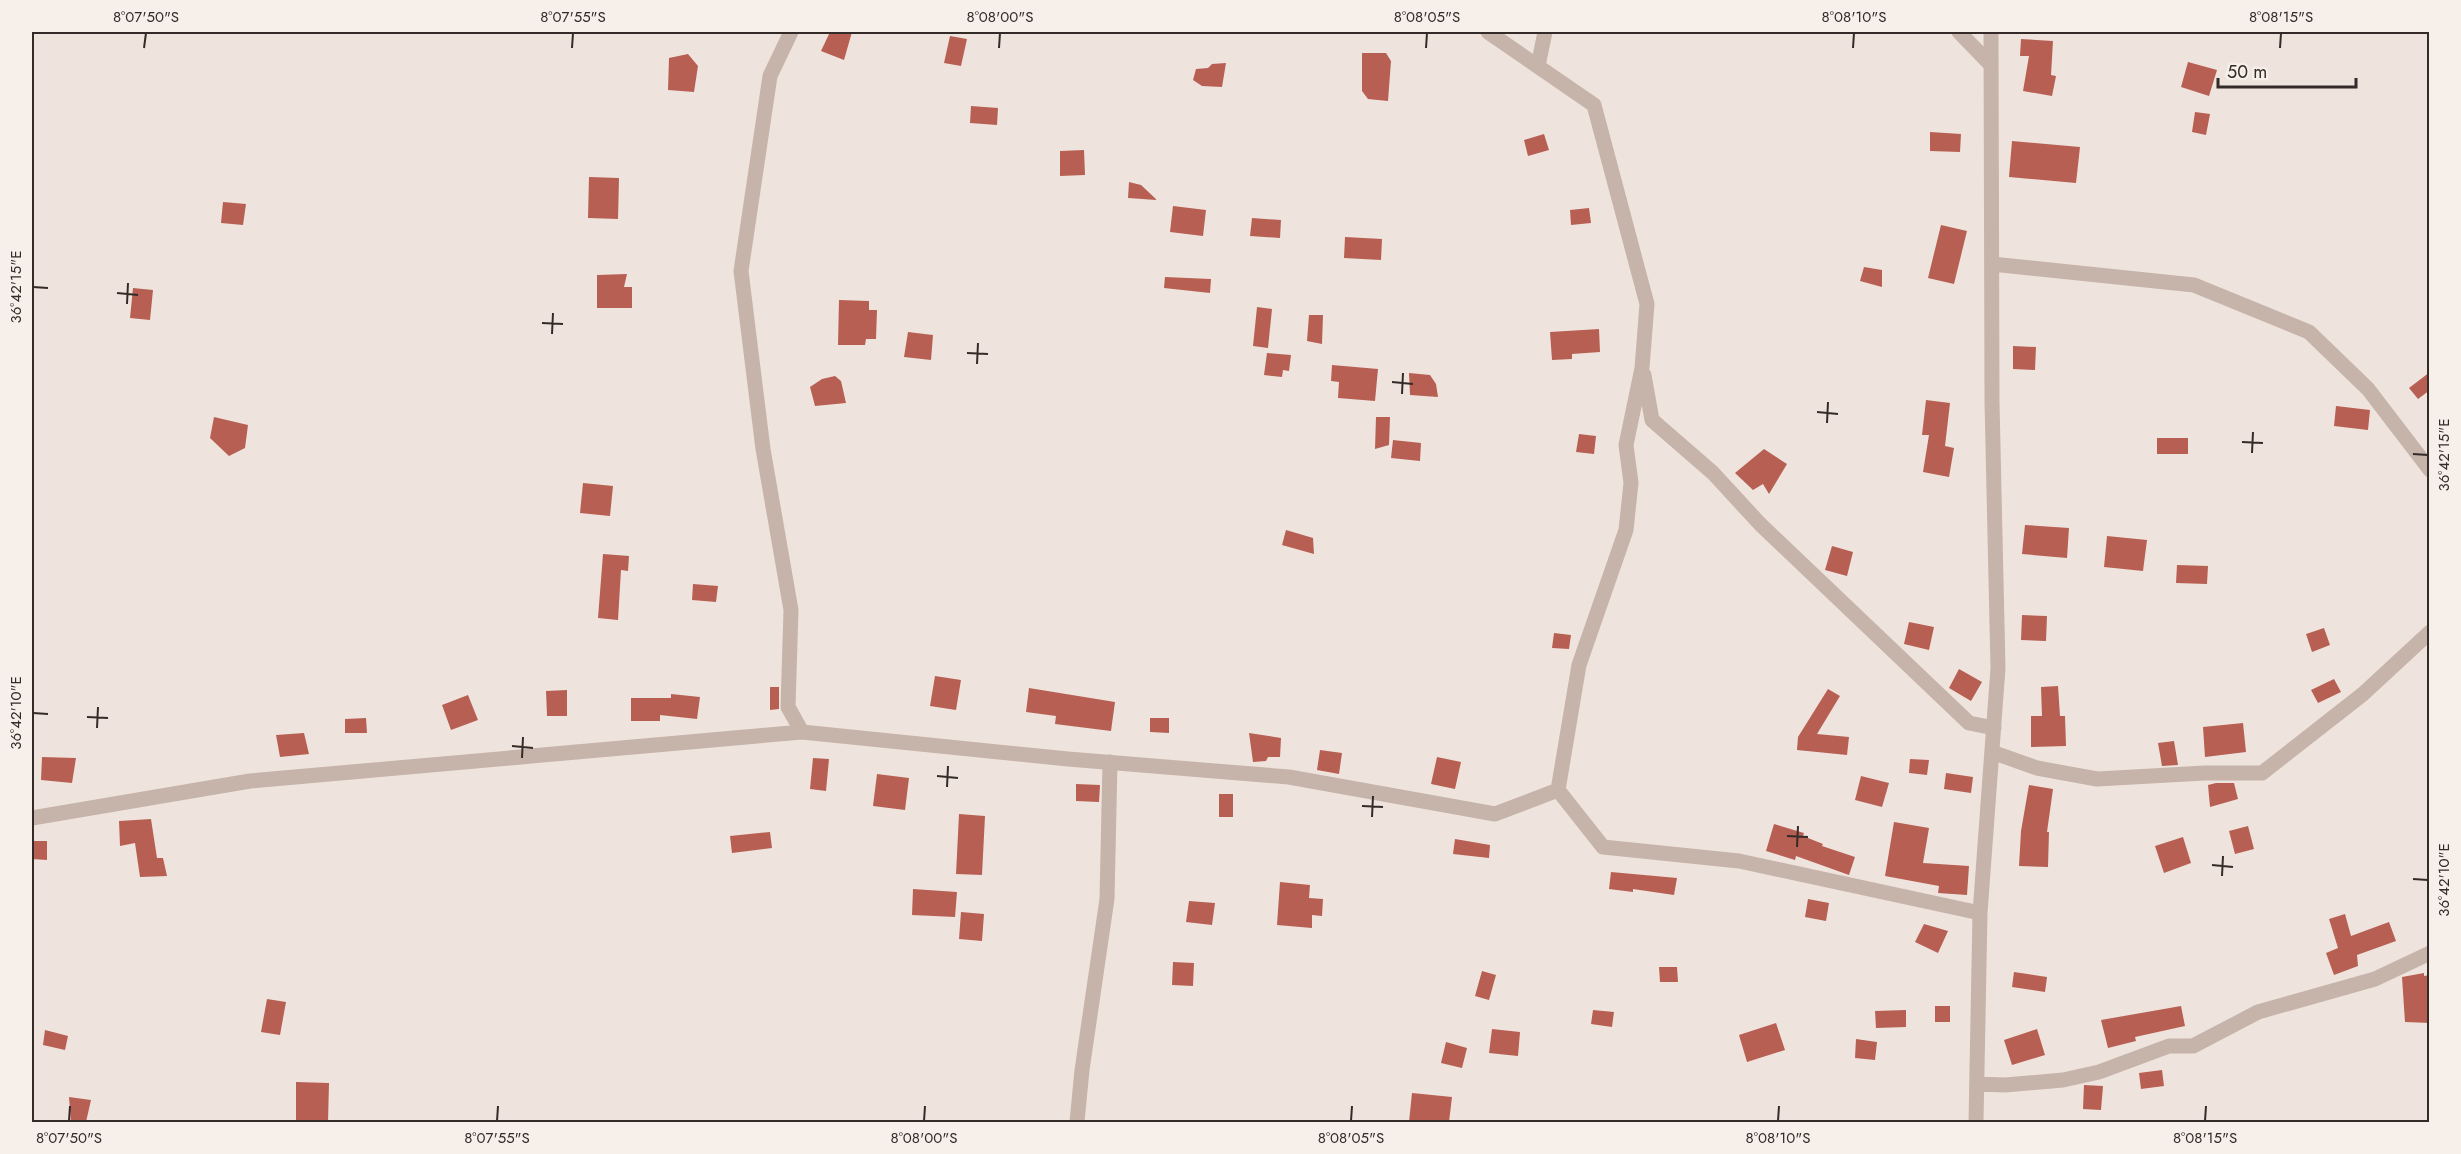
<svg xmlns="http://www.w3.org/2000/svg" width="2461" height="1154" viewBox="0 0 2461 1154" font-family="Jost,sans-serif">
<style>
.building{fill:#b75f53}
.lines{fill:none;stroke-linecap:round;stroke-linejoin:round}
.street{stroke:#c6b4aa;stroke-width:15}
.ticks{fill:none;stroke:#342b29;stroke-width:2}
.neatline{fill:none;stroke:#342b29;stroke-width:2}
.ticks-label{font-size:15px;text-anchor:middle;fill:#342b29}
</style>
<rect width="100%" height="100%" fill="#efe4dd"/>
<path class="building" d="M830,32H852L844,60L821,51Z
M950,36L967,39L961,66L944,63Z
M2021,39L2053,41L2051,75L2056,76L2052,96L2023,91L2029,56H2020Z
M1362,53H1386L1391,61L1388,101L1368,99L1362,91Z
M688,54L698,66L694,92L668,90L669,58Z
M2188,62L2217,70L2209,96L2181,87Z
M1226,63L1222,87L1202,86L1193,80L1196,69L1208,68L1212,64Z
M971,106L998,108L997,125L970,123Z
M2195,112L2210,114L2206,135L2192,132Z
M1930,132L1961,134L1960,152L1930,151Z
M1544,134L1549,150L1528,156L1524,140Z
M2012,141L2080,147L2076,183L2009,177Z
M1084,150L1085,175L1060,176V151Z
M589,177L619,178L618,219L588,218Z
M1129,182L1141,185L1157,200L1128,198Z
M223,202L246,204L243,225L221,223Z
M1173,206L1206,210L1203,236L1170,232Z
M1589,208L1591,223L1571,225L1570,210Z
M1252,218L1281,220L1280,238L1250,236Z
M1941,225L1967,231L1954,284L1928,278Z
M1345,237L1382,239L1381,260L1344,258Z
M1864,267L1882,270V287L1860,281Z
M627,274L624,287H632V308H597V275Z
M1165,277L1211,279L1210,293L1164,288Z
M133,288L153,290L150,320L130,318Z
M839,300L869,301V310H877L876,339H866L865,345H838Z
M1257,307L1272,309L1268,348L1253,346Z
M1309,315H1323L1322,344L1307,341Z
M1599,329L1600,352L1572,354V359L1552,360L1550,332Z
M908,332L933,335L931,360L904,357Z
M2013,346L2036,347L2035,370L2013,369Z
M1267,353L1291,355L1289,371L1283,370L1282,377L1264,375Z
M1332,365L1378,369L1375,401L1338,398L1339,382L1331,381Z
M2430,372V390L2418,399L2409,388Z
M1409,373L1430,375L1436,384L1438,397L1410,395Z
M835,376L841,381L846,403L815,406L810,387L822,379Z
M1926,400L1950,403L1945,446L1954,448L1949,477L1923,472L1929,435H1922Z
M2336,406L2370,410L2368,430L2334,426Z
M214,417L248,425L245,448L229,456L210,438Z
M1376,417H1390L1389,445L1375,449Z
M1579,434L1596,436L1594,454L1576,452Z
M2157,438H2188V454H2157Z
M1393,440L1421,443L1420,461L1391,458Z
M1764,449L1787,464L1769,494L1763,484L1753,490L1735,473Z
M583,483L613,486L610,516L580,513Z
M2025,525L2069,528L2067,558L2022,554Z
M1286,530L1313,538L1314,554L1282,545Z
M2107,536L2147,540L2143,571L2104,567Z
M1832,546L1853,552L1847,576L1825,570Z
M603,554L629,556L628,571L621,570L618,620L598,618Z
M2177,565L2208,566L2207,584L2176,583Z
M693,584L718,586L716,602L692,600Z
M2022,615L2047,616L2046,641L2021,640Z
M1909,622L1934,627L1929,650L1904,644Z
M2324,628L2330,645L2312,652L2306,634Z
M1554,633L1571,635L1569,649L1552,648Z
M1959,669L1982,682L1971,701L1949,688Z
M935,676L961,680L956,710L930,706Z
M2334,679L2341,692L2318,703L2311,690Z
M2058,686L2060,716H2065L2066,746L2031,747V716H2042L2041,687Z
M770,687H779V709L770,710Z
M1029,688L1115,702L1111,731L1055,724L1056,716L1026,712Z
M1828,689L1840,696L1817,734L1849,737L1847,755L1797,750L1798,737Z
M567,690V716H547L546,691Z
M671,694L700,697L697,719L660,715V721H631V698H671Z
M468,695L478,720L451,730L442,705Z
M366,718L367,733H345V719Z
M1150,718H1169V733L1150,732Z
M2243,723L2246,752L2205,757L2203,727Z
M304,733L309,754L280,757L276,735Z
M1249,733L1281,738L1280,757H1268L1266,761L1253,762Z
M2174,741L2178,765L2162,766L2158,743Z
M1320,750L1342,753L1339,774L1317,770Z
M42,757L76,758L72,783L41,780Z
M1437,757L1461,762L1455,789L1431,784Z
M813,758L829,759L826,791L810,789Z
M1910,759L1929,760L1927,775L1909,773Z
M1946,773L1973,777L1971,793L1944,789Z
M877,774L909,778L905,810L873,806Z
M1861,776L1889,783L1882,807L1855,800Z
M2216,783H2234L2238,799L2210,807L2208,785Z
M1076,784L1100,785L1099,802L1076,801Z
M2029,785L2053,789L2047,832H2049L2048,867L2019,866L2021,831Z
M1219,794H1233V817H1219Z
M959,814L985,816L982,875L956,874Z
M151,819L157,858H163L167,876L140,877L135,843L120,846L119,821Z
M1894,822L1929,828L1923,863L1969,866L1967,895L1938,893L1939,886L1885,876Z
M1774,824L1804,833L1803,836L1823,844L1822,846L1855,857L1849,875L1796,856L1795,860L1766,851Z
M2248,826L2254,849L2235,854L2229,831Z
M770,832L772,848L732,853L730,836Z
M2183,837L2191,863L2164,873L2155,846Z
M1455,839L1490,845L1489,858L1453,854Z
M32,841H47V860L32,859Z
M1611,872L1677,878L1674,895L1633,889V892L1609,889Z
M1280,882L1310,885L1309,898L1323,899L1322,916L1312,915V928L1277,925Z
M913,889L957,892L955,917L912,915Z
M1808,899L1829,903L1826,921L1805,917Z
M1189,901L1215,903L1212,925L1186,922Z
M961,912L984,914L982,941L959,939Z
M2345,914L2351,936L2389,922L2396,941L2357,955L2358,966L2334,975L2326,953L2338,948L2329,919Z
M1924,924L1948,931L1938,953L1915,942Z
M1173,962L1194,963L1193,986L1172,985Z
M1659,967H1677L1678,982H1660Z
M1482,971L1496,975L1489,1000L1475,996Z
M2014,972L2047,977L2045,992L2012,987Z
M2424,973V976L2430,975V1023L2405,1022L2402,977Z
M267,999L286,1002L280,1035L261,1032Z
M1935,1006H1950V1022H1935Z
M2181,1006L2185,1026L2135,1037L2136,1041L2108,1048L2101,1020Z
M1593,1010L1614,1012L1612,1027L1591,1024Z
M1906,1010V1027L1876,1028L1875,1011Z
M1776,1023L1785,1050L1747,1062L1739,1035Z
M1492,1029L1520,1032L1518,1056L1489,1053Z
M2037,1029L2045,1055L2012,1065L2004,1040Z
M45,1030L68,1036L65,1050L43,1045Z
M1856,1039L1877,1042L1875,1060L1855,1058Z
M1446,1042L1467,1048L1462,1068L1441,1063Z
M2162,1070L2164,1086L2141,1089L2139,1073Z
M296,1082L329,1083L328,1122H296Z
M2084,1085L2103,1086L2101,1110L2083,1109Z
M1412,1093L1452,1097L1449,1122H1409Z
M69,1097L91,1100L86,1122H71Z"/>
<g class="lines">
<path class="street" d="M1488,32L1594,105L1647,304L1642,368L1626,445L1631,483L1626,530L1579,665L1558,790
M1959,32L1991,65
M1538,66L1545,32
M1992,264L2194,285L2309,332L2368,389L2430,470
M1644,375L1652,420L1713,473L1760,524L1969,723L1994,728
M802,732L1068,759L1289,777L1495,814L1558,790L1603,847L1739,861L1980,913
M1992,752L2037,768L2097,779L2205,773H2262L2363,694L2430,632
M32,818L250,781L802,732L788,707L791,610L763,449L741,271L770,76L791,32
M1977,1084L2005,1085L2063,1080L2099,1072L2169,1046H2193L2258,1012L2375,979L2430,953
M1077,1122L1082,1070L1107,899L1110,762
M1976,1122L1980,913L1998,668L1992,402L1991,32"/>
</g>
<path class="ticks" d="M144,48L146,33M572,48L573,33M999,48L1000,33M1426,48L1427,33M1853,48L1854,33M2280,48L2281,33M33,287L48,288M117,293L138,295M127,304L128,283M542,323L563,324M552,334L553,313M967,353L988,354M977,364L978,343M1392,382L1413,384M1402,394L1403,373M1817,412L1838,414M1827,423L1828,402M2242,442L2263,443M2252,453L2253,432M2413,454L2428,455M33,713L48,714M87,717L108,718M97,728L98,707M512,746L533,748M522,758L523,737M937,776L958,778M947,787L948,766M1362,806L1383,807M1372,817L1373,796M1787,836L1808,837M1797,847L1798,826M2212,865L2233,867M2222,876L2223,856M2413,879L2428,880M69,1121L70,1106M497,1121L498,1106M924,1121L925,1106M1351,1121L1352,1106M1778,1121L1779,1106M2205,1121L2206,1106"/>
<rect width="2461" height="1154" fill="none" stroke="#f7efe9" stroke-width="66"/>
<path d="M2218 78v9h138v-9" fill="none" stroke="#342b29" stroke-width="3"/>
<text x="2227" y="78" font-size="18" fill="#342b29" stroke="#f7efe9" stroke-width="4.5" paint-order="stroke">50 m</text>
<rect x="33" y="33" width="2395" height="1088" class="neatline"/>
<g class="ticks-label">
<text x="146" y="22">8°07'50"S</text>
<text x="573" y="22">8°07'55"S</text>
<text x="1000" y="22">8°08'00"S</text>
<text x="1427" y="22">8°08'05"S</text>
<text x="1854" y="22">8°08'10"S</text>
<text x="2281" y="22">8°08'15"S</text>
<text transform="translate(16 287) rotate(-90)" y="5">36°42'15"E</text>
<text transform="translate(2444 455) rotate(-90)" y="5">36°42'15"E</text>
<text transform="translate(16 713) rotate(-90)" y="5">36°42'10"E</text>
<text transform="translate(2444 880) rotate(-90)" y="5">36°42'10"E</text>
<text x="69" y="1143">8°07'50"S</text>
<text x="497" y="1143">8°07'55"S</text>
<text x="924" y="1143">8°08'00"S</text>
<text x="1351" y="1143">8°08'05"S</text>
<text x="1778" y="1143">8°08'10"S</text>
<text x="2205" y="1143">8°08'15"S</text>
</g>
</svg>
